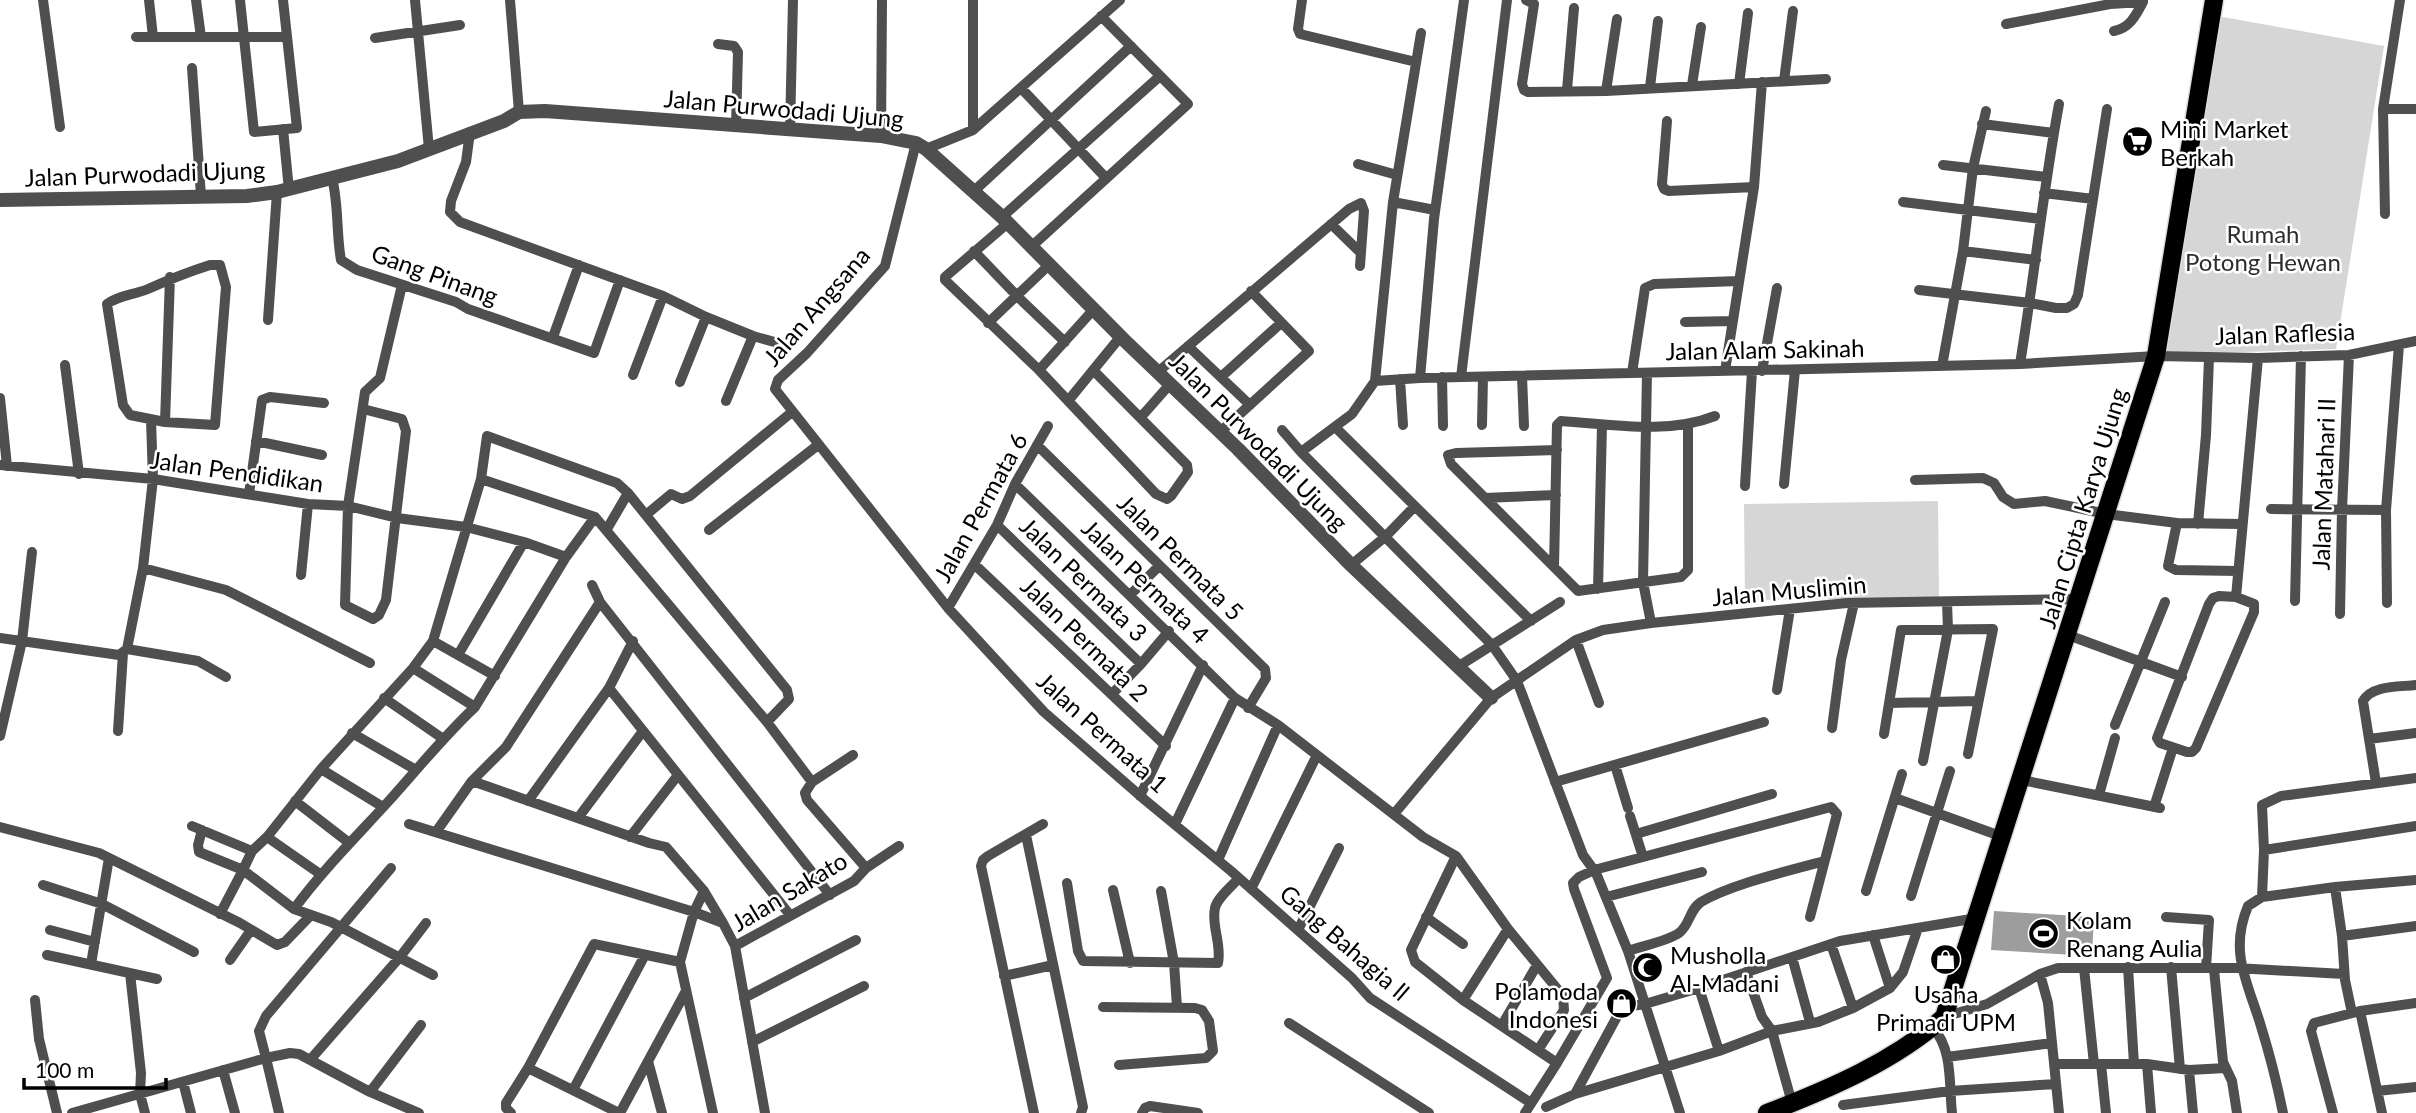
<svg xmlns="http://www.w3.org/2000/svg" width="2416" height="1113" viewBox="0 0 2416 1113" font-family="Lato,sans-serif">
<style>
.green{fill:#d6d6d6}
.water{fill:#9d9d9d}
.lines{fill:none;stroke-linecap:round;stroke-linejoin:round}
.primary-casing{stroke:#dbdbdb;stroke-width:21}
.minor{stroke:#4f4f4f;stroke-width:10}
.tertiary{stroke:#4f4f4f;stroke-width:14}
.primary{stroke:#000;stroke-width:18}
.labels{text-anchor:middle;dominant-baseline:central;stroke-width:5;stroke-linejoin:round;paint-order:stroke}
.street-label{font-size:24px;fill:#000;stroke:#fff}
.poi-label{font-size:24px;fill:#000;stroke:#fff;text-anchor:start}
.park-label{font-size:24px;fill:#2d2d2d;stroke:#fff}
</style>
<rect width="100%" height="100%" fill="#fff"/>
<path class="green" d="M2212,15L2384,46L2336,349L2154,355Z
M1938,501L1939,598L1745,600L1744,504Z"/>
<path class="water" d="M1994,911L2094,917L2092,956L1991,950Z"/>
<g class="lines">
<defs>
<path id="primary" d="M1767,1113C1829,1089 1895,1061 1944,1017L2156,356L2214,0"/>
</defs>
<use href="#primary" class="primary-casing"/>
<path class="minor" d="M43,0L60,127
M149,0L153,37
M196,0L201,37
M240,0L254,132L297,128L283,0
M415,0L429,149
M510,0L519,112
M973,0V130
M1302,0L1298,29L1300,34L1416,62
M1526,0L1534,4L1522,84L1524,90L1528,92L1606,91L1826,79
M2006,24L2110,4L2143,2V0
M2114,31C2130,28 2136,15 2143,2
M136,37H287
M375,38L460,25
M718,44L734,46L738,52L736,126
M192,68L201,196
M1784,81L1793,11
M1739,84L1748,13
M1692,85L1701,27
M1650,87L1658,21
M1021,88L1106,178
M1567,90L1574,8
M1606,91L1617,19
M2383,109H2416
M1667,121L1662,184L1664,189L1669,191L1754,187
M1982,124L2054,133
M283,129L289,190
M790,130L793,0
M470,132L466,162L451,201L450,212L460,222L663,296L706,317L753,336L726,401
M881,136L882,0
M916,143L885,266L807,353L778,380L775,389L948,608L1044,712L1145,800L1231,871L1352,978L1370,998L1531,1103
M926,149L973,130L1120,0
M1358,164L1397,175
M1943,165L2046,177
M332,178C339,205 336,233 341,260L357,270L456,302L468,309L594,353L620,280
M974,191L1131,46
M2044,193L2093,199
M1393,202L1435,210
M1903,202L2041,219
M2385,214L2383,109L2400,0
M1002,217L1160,76
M1008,223L945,277V280L1039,370L1156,494L1167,499L1171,496L1188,472L1187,465L1093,370
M1331,224L1361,253
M1031,247L1188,104L1101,16
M974,251L1018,297L1065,342
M1963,251L2036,260
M210,265H220L226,287L215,425L165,422L130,415L123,405L107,304C119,295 134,295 148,289C168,280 188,272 210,265Z
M1919,290L2030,303L2056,308H2067L2074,304L2078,295L2107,109
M268,320L277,192
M1685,322L1733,321
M988,323L1049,265
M753,336L785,345
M553,337L579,265
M1188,346L1250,405
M2020,364C2034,278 2043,191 2059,104
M65,365L79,474
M1942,366L1963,251L1973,168L1986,111
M1039,370L1094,309
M1159,371L1349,209L1361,203L1364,211L1360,266
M1725,371L1754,187L1762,82
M1762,371L1777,288
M1632,373L1645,288L1654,284L1739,281
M1647,373L1643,582L1651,623
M633,375L663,296
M1522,376L1524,426
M1221,377L1281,323
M1442,377L1443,426
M1461,377L1507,0
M1420,378L1434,219L1464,0
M1400,379L1403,425
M1375,381L1420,378L2020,364L2156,356L2258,358L2349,355L2416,341
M680,382L706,317
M0,398L7,466
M1068,401L1121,336
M363,409L402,419L406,431L386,600L379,615L373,619L345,605L348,506L365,392L380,378L402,285
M1141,417L1171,383
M165,422L170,277
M1482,425L1483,377
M1335,427L1531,621
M1282,430L1301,452L1492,645L1517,681L1583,855L1596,873L1628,951L1680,1113
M1220,432L1309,351L1251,291
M256,441L322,455
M1037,445L1265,669L1266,678L1248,708
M1557,450L1456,453L1448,455L1451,464L1578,591L1681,577L1688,570V425
M1301,452L1352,414L1375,381L1393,202L1421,33
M0,465L153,479L308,504L348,506L397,518L466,527L524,542L566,557
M481,479L595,517L767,722L812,782L805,793L807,800L866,868
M1915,480L1983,478L1994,483L2003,497L2014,504L2045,501L2106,514L2177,523L2241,524
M1015,484L1235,698L1278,725L1423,837L1456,856L1508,929L1563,996L1564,1010L1538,1050
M1784,484L1795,370
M1745,486L1752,371
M249,494L262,400L270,397L324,403
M1485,498L1556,495
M2271,509L2386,510
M647,514L671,494L682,499L690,496L792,412
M2177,523L2168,566L2176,570L2238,571
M2198,524L2206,435L2209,358
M997,525L1141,664
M607,529L628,493
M709,530L818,445
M974,564L1166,746
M1351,565L1385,537L1415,506
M1554,567L1557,425L1561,421C1611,424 1667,435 1715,416
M143,568L226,590L370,663
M301,575L308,504
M592,585L600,602L830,895
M1598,589L1602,425
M1130,595L1159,566
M2219,596L2236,597L2254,604V612L2196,748L2192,752H2187L2160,743L2157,738L2209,604L2213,598Z
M2236,597L2258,358
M2295,601L2301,356
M2387,603L2386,510L2399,345
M948,608L997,525L1015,484L1048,426
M2340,614L2342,510L2349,355
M2068,635L2182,677
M0,638L119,655L127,649L143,568L153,479L151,420
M1576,640L1599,703
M433,641L495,676
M127,649L198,661L226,677
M458,655L524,542
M1459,666L1560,602
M609,688L790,915
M1777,690L1790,609
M1112,694L1141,664L1169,631
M384,698L442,738
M1889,703L1978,701
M475,707L566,557L595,517
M2115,725L2165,602
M1832,728L1841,660L1854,603
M118,731L123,653
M352,733L416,770
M1884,734L1901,630L1993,629L1968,754
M0,736L22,641L32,552
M2369,739L2416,733
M1923,761L1948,630L1947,602
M1615,765L1628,808
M321,769L383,807
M2022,780L2160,808
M472,781L649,843L666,847L704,891L723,923
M812,782L853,755
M1555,782L1764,722
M2376,783L2363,701C2372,685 2399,687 2416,685
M2099,795L2115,738
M1140,796L1203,665
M1895,798L2003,837
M295,801L348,842
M528,801L609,688L633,641
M2154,807L2171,754
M1394,814L1491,698L1576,640L1603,630L1651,623L1847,603L2079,599
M1630,816L1643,857
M578,818L643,731
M409,824L694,912L723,923L735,946
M1175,824L1235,698
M192,826L252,851
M0,827L99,853L240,923L277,945L285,942L311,915
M202,830L198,845L199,852L243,870L220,914
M436,832L472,781L506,747L600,602
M1636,834L1772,794
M1026,835L1083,1107L1081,1113
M267,837L320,874
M630,837L678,775
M2264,850L2416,826
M1456,856L1411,950L1415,962L1463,1000L1557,1063L1525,1113
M1218,860L1278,725
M391,868L266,1016L259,1031L266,1058L290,1053L299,1054L370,1092L419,1113
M1067,883L1078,951L1083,961L1218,963C1222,944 1211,926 1215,908C1217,898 1232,886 1239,878
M43,885L102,904L194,952
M2335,887L2342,936L2416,926
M1251,889L1317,755
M1113,890L1130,963
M704,891L694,912L680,962L713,1113
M1161,891L1174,963L1177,1007
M1866,891L1902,774
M1911,896L1950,771
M1606,897L1702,872
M2262,897L2264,850L2262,805L2281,796L2416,778
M294,909C322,871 355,838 387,803C416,771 443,737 475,707L413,668
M1426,917L1463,944
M2166,917L2209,920L2206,968
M50,930L95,942
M1298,930L1339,848
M1873,935L1890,988
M2342,936L2345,980L2352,1013
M1831,944L1853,1008
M1628,951C1642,946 1668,941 1679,933C1690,925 1689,910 1701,902C1731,884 1789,871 1824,861
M47,955L157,979
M1792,957L1810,1022
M230,960L251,930
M91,964L109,858
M2128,967L2134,1064
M2171,967L2180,1069
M2084,968L2094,1064
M2214,969L2223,1062L2232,1081L2237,1113
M1746,972L1762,1017L1772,1031L1792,1103
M130,973L141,1073L140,1094L145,1113
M2040,974L2048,1003L2059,1113
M433,975L331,922L294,909L243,870L252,851L267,837L321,769L413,668L433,641L481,479L487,436L617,483L628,493L787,690L789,699L767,722
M1004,976L1053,965
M1699,988L1719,1051
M744,998L856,940
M35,1000L39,1039L57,1113
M1463,1000L1508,929
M1103,1007L1195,1008L1202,1010L1209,1021L1213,1051L1206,1058L1119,1065
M2360,1011L2382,1113
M1944,1017L1987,1004L2040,974L2058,968H2236L2344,974
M1289,1023L1429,1113
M1502,1025L1537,965
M1933,1028C1953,1049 1949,1086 1952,1113
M752,1042L864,986
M1947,1057L2052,1043
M310,1060L400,957L426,923
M648,1061L662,1113
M1557,1063L1607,978L1574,889L1573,883L1579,877L1594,870L1831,807L1837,814L1810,917
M2054,1064H2147L2189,1070L2226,1068
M2101,1064L2106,1113
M2147,1064L2151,1113
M528,1068L619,1113
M223,1070L235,1113
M2189,1070L2193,1113
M183,1082L191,1113
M573,1090L645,955
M2377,1091L2416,1087
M370,1092L421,1025
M1575,1094L1719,1051L1772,1031L1818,1022L1853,1008L1890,988L1903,972L1918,928
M1843,1105L1950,1091L2056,1084
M1546,1107L1575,1094L1620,1011L1625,1007L1645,1004L1699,988L1840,941L1971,919
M72,1113L266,1058L279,1113
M511,1113L506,1108V1103L528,1068L594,944L680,962
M620,1113L686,991
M765,1113L735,946L854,881L866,868L899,846
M1034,1113L981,866L983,860L988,856L1043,824
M1142,1113L1145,1108L1150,1106L1198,1113
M2283,1113C2277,1083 2269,1052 2260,1023C2247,981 2229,951 2248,906L2262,897L2335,887L2416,880
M2333,1113L2311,1031L2314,1023L2360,1011L2416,1003"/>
<path class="tertiary" d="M0,200L247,196L277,192L398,161L504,121L519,112L545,111L881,136L916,143L926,149L1002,217L1124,340L1238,449L1351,565L1491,698"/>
<use href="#primary" class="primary"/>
</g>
<defs>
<symbol id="supermarket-disc" viewBox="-11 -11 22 22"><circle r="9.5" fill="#000" stroke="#fff"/><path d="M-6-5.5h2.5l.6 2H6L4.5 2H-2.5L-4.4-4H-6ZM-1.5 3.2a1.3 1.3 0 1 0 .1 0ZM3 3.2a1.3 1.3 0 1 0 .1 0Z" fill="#fff"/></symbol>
<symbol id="stadium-disc" viewBox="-11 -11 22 22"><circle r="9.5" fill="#000" stroke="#fff"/><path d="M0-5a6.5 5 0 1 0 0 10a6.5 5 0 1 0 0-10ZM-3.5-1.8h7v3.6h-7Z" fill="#fff"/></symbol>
<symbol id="shop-disc" viewBox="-11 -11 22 22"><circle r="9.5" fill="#000" stroke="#fff"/><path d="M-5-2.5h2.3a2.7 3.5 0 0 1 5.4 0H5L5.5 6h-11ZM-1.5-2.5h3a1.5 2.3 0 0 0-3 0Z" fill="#fff"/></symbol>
<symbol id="mosque-disc" viewBox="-11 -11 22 22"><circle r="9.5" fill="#000" stroke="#fff"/><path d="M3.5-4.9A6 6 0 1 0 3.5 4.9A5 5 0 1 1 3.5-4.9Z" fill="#fff"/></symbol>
</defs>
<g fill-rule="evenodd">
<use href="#supermarket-disc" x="2120" y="124" width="35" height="35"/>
<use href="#stadium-disc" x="2026" y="916" width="35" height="35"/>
<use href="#shop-disc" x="1928" y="942" width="35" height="35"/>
<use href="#mosque-disc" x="1630" y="950" width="35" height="35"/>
<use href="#shop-disc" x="1604" y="986" width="35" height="35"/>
</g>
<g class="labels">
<g class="street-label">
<text transform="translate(784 108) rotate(5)">Jalan Purwodadi Ujung</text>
<text transform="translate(145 173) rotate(-2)">Jalan Purwodadi Ujung</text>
<text transform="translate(435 274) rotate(20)">Gang Pinang</text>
<text transform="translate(816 306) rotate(-49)">Jalan Angsana</text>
<text transform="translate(2285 333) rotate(-2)">Jalan Raflesia</text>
<text transform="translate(1765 349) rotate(-1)">Jalan Alam Sakinah</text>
<text transform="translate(1259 441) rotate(45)">Jalan Purwodadi Ujung</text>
<text transform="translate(237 471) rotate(8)">Jalan Pendidikan</text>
<text transform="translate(2323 484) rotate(-88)">Jalan Matahari II</text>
<text transform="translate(980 507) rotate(-61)">Jalan Permata 6</text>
<text transform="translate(2082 508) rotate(-73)">Jalan Cipta Karya Ujung</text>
<text transform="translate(1181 557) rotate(45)">Jalan Permata 5</text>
<text transform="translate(1084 579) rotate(44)">Jalan Permata 3</text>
<text transform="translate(1146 581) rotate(44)">Jalan Permata 4</text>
<text transform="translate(1789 590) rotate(-5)">Jalan Muslimin</text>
<text transform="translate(1085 639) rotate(44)">Jalan Permata 2</text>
<text transform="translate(1103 732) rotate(42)">Jalan Permata 1</text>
<text transform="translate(789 891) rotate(-31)">Jalan Sakato</text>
<text transform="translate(1345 942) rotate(41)">Gang Bahagia ll</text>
</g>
<g class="poi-label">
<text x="2160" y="128">Mini Market<tspan x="2160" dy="28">Berkah</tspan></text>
<text x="2066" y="919">Kolam<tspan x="2066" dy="28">Renang Aulia</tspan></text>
<text x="1670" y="954">Musholla<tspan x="1670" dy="28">Al-Madani</tspan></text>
<text x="1598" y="990" text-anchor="end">Polamoda<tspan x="1598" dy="28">Indonesi</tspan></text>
<text x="1946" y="993" text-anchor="middle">Usaha<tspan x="1946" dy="28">Primadi UPM</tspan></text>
</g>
<g class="park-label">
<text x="2263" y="233">Rumah<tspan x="2263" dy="28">Potong Hewan</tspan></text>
</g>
</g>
<path d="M24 1078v10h142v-10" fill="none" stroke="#000000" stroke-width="3.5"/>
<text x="35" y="1078" font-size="21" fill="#000000" stroke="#ffffff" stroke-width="5" paint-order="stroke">100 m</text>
</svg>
